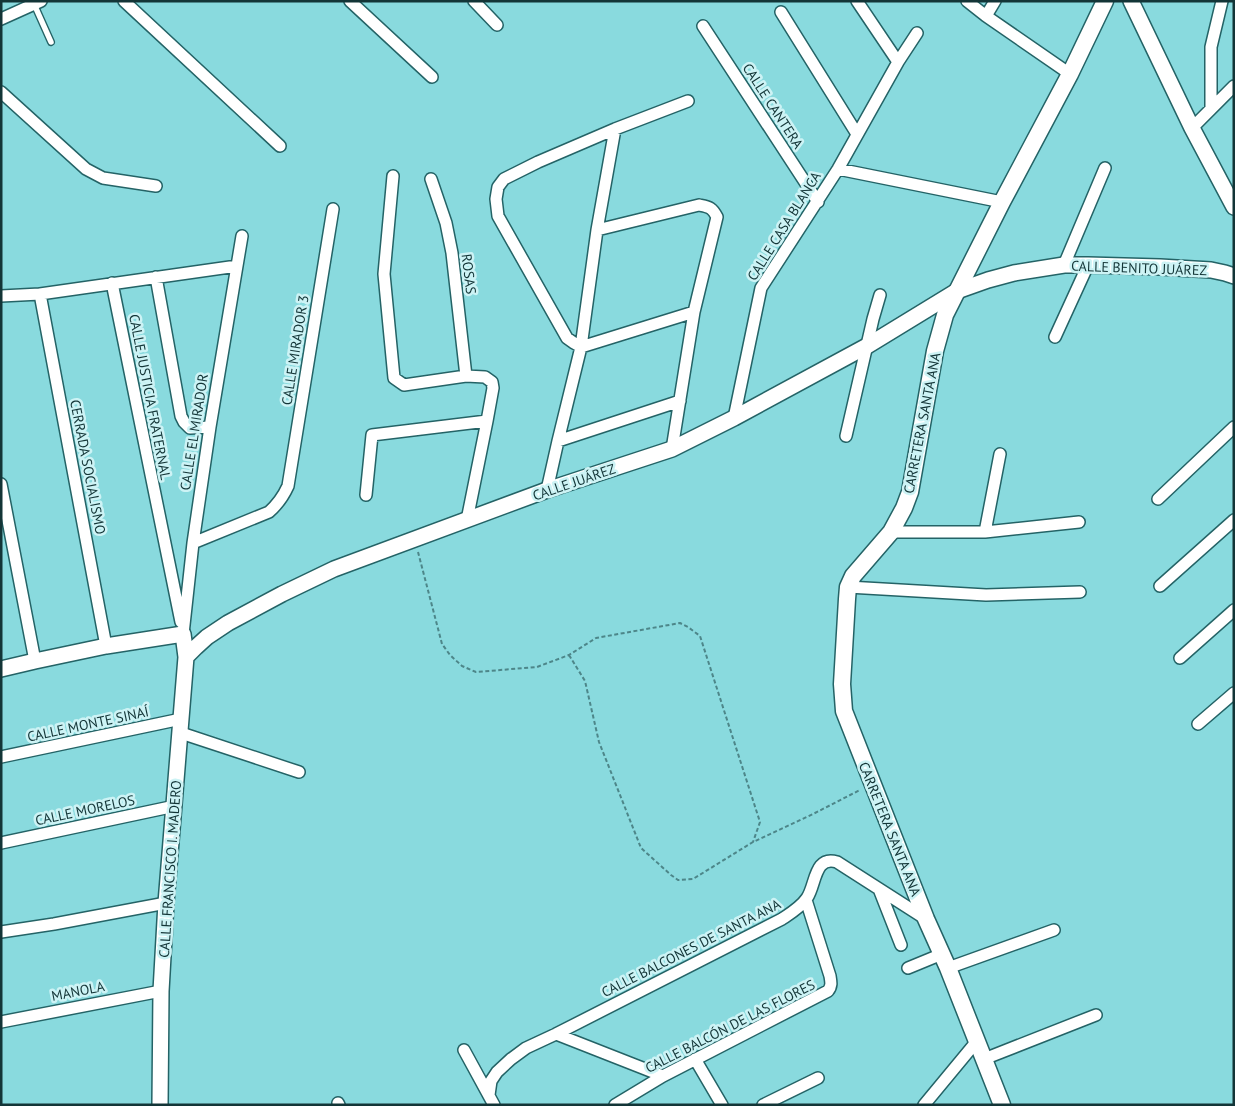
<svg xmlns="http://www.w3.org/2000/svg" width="1235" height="1106" viewBox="0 0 1235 1106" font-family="'PT Sans',sans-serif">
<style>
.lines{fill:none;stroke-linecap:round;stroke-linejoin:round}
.service-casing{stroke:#246366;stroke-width:8}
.minor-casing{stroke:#246366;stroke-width:14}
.tertiary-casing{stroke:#246366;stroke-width:18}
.secondary-casing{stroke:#246366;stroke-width:19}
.path{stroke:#4d8689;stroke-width:2;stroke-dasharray:4 2.5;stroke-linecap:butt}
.service{stroke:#fff;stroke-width:5.5}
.minor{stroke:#fff;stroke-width:11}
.tertiary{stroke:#fff;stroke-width:15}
.secondary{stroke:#fff;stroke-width:16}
.labels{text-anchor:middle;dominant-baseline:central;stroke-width:5;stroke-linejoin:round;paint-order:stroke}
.street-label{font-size:14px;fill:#133537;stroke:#cdf3f5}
</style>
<rect width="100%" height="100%" fill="#89dade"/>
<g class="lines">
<defs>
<path id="service" d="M34,4L51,42"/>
<path id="minor" d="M124,1L280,146
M350,1L432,77
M474,1L497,25
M857,1L898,62
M967,1L986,16L1070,74
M781,12L857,134
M986,16L995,1
M1,19L41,1
M703,26L818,202
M1,92L86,169L103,178L156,186
M688,101L615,129L538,162L504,179L498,187L496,199L498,216L567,338L574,343L581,347L694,312
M1211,109V47L1222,1
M1192,128L1234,86
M838,169L1002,202
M393,176L384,274L394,378L404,385L466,376L485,377L492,382L493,388L487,421L467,520
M431,179L446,223L452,253L466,376
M597,230L699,205C709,207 712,207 717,217L694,312L672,449
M1064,265L1105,168
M156,277L181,416L184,422L190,428L210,427
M112,283L181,622
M40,294L106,646
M1,296L40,294L237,266
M1055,337L1088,265
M734,418L761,288L838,169L898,62L917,33
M846,436L873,319L880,295
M558,441L680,401
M1,484L35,661
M547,490L558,441L581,347L597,230L615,129
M366,495L372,435L487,421
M1158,499L1234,427
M891,532H985L1079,522
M985,532L1000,454
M193,543L269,512C278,504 283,497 288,486L333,209
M1160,586L1234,520
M848,587L986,595L1080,592
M183,634L193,543L210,427L242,236
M1180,658L1234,610
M1198,724L1234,693
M181,733L299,772
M1,757L181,719
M1,843L175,806
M879,889L901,945
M1,932L54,924L166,903
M908,968L942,954
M948,968L1054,930
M1,1022L161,991
M556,1034L663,1076
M464,1050L494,1105
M695,1059L722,1105
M984,1059L1096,1015
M489,1095L491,1081L497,1072L511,1059L526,1048L556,1034L782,919C791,913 801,907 807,898C816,885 814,855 837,862L926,919
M338,1103L339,1105
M615,1105L663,1076L828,991C832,986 831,982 830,976L806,900
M763,1105L818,1078
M924,1105L977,1041"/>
<path id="tertiary" d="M1131,1L1192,128L1234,207
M186,657L196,647L207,637L228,623L282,594L334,569L547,490L672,449L734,418L867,346L957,291L988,280L1014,273L1064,265H1088L1160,267L1211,270L1225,273L1234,276
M1,669L35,661L106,646L183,634L186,657L166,903L161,991L160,1105"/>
<path id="secondary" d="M1002,1105L948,968L926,919L844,711L842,684L847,599L848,587L853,576L891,532L904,508L910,492L935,351L945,315L1002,202L1070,74L1105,1"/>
</defs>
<use href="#service" class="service-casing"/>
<use href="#minor" class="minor-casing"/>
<use href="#tertiary" class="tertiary-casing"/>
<use href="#secondary" class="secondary-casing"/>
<path class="path" d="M418,552L442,644L450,655L462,666L476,672L537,667L569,655L596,638L680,623L688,627L700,636L760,822L753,842
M569,655L585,681L599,742L641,848L671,875L678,880L693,879L753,842L813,814L860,790"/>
<use href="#service" class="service"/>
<use href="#minor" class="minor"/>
<use href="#tertiary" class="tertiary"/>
<use href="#secondary" class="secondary"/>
</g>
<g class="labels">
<g class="street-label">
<text transform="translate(773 106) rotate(57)">CALLE CANTERA</text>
<text transform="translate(784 226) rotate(-58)">CALLE CASA BLANCA</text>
<text transform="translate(1139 268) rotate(2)">CALLE BENITO JUÁREZ</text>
<text transform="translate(469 274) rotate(83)">ROSAS</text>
<text transform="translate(295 350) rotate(-81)">CALLE MIRADOR 3</text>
<text transform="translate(150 397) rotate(79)">CALLE JUSTICIA FRATERNAL</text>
<text transform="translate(922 423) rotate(-79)">CARRETERA SANTA ANA</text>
<text transform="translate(194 432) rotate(-81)">CALLE EL MIRADOR</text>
<text transform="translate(88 467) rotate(79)">CERRADA SOCIALISMO</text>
<text transform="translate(574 482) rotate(-19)">CALLE JUÁREZ</text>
<text transform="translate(88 724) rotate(-12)">CALLE MONTE SINAÍ</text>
<text transform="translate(85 810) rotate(-12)">CALLE MORELOS</text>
<text transform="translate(890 829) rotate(68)">CARRETERA SANTA ANA</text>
<text transform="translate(170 869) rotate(-86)">CALLE FRANCISCO I. MADERO</text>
<text transform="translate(691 948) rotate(-27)">CALLE BALCONES DE SANTA ANA</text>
<text transform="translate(78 991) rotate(-11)">MANOLA</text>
<text transform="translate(730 1026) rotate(-27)">CALLE BALCÓN DE LAS FLORES</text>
</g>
</g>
<rect width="1235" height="1106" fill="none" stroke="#133537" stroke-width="5"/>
</svg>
